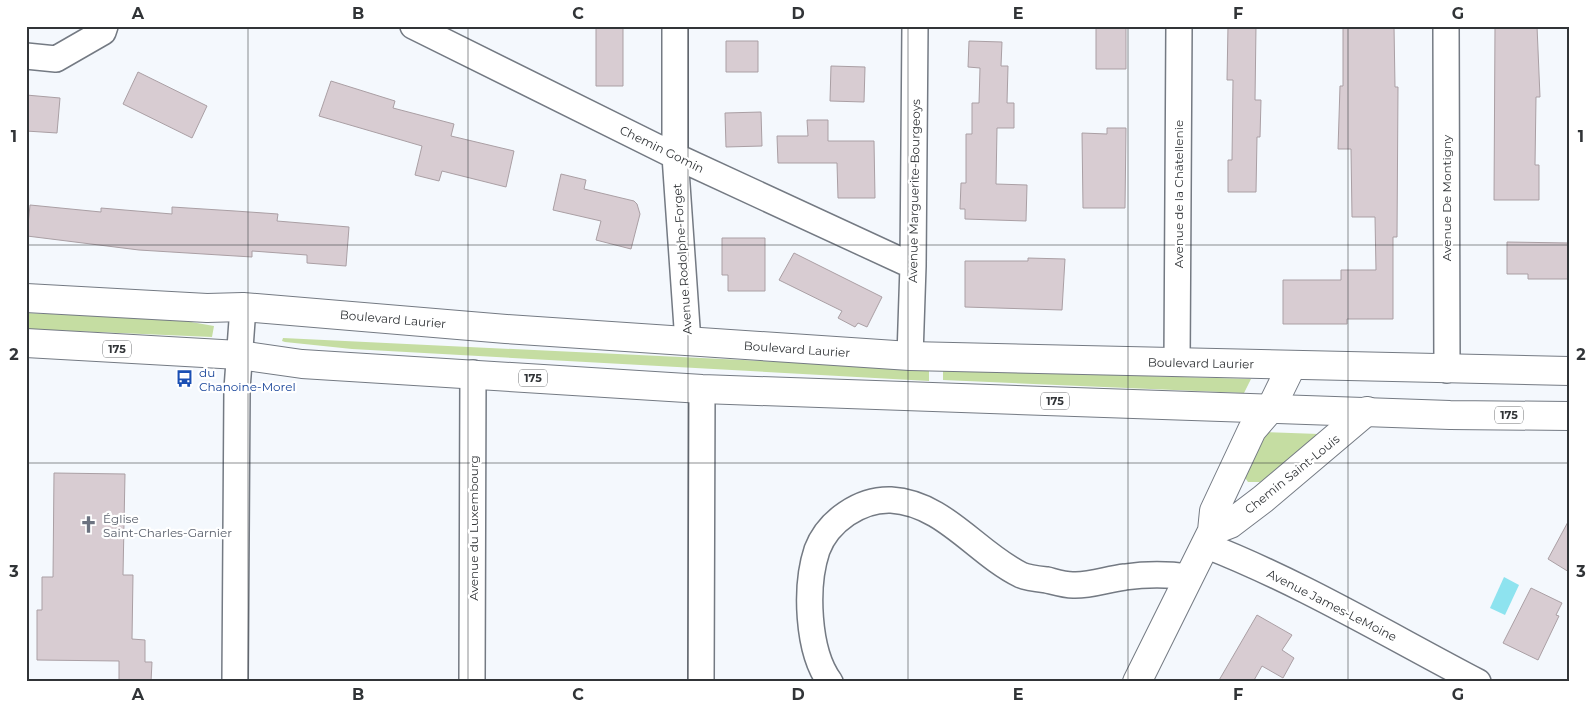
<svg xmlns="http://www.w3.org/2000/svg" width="1595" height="708" viewBox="0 0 1595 708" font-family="Montserrat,sans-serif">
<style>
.green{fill:#c5dda2}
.water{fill:#8ee3ef}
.building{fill:#d8ccd2;stroke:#aa9fa4}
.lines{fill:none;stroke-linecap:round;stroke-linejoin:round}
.street-casing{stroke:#747a83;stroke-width:28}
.secondary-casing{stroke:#747a83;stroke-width:30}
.primary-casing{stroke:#747a83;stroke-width:30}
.street{stroke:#fff;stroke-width:25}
.secondary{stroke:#fff;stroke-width:28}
.primary{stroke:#fff;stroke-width:28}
.grid{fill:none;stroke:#313437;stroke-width:1;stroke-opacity:0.55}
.labels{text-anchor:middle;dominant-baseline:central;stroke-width:4.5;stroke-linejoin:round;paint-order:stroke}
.shield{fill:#fff;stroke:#6f7173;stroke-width:1}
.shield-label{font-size:11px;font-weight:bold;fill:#313437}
.street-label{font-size:12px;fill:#313437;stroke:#fff}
.transit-label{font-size:12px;fill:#164399;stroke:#fff;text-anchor:start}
.worship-label{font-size:12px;fill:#5b616d;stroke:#fff;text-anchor:start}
.neatline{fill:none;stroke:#313437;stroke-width:2}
.grid-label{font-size:16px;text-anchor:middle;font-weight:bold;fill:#313437}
</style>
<rect width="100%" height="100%" fill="#f4f8fd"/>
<path class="green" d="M26,313L174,319L214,326L212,337L26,329Z
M283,338L929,369V381L352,349L285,342L282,341Z
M943,370L1251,379L1244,393L943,380Z
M1264,432L1319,434L1321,436L1260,482H1248L1243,475Z"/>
<path class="water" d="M1504,577L1519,585L1505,615L1490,608Z"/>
<path class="building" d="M596,26H623V86H596Z
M1096,26H1126V69H1096Z
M1228,26H1256L1255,100H1261L1260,137H1257L1256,192H1228V160H1232L1233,80H1227Z
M1343,26H1394L1395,87H1398L1397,237H1393V319H1347V324H1283V280H1341V270H1376L1375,217H1352L1351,149H1338L1340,86H1343Z
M1495,26H1537L1540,97H1536L1535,165H1539V200H1494Z
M726,41H758V72H726Z
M969,41L1002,42L1001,66H1008L1007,103H1014V128H997L996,184L1027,185L1026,221L965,219V209H960L961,183H966V134H972V103H979L980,68L968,67Z
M831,66L865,67L864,102L830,101Z
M138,72L207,106L192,138L123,104Z
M331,81L395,101L393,108L454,124L451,136L514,151L506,187L442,171L439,181L415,175L422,146L319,116Z
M26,95L60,98L57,133L26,131Z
M761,112L762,146L726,147L725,113Z
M807,120H828V141H874L875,198H838L837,163H778L777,136H808Z
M1107,128H1126L1125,208H1083L1082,133L1107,134Z
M561,174L586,180L584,189L634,201L637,204L640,214L631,249L596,240L601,221L553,210Z
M30,205L101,212V208L172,214V207L235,211L278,214L277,221L349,227L346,266L307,263V255L252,251V257L139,250L27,236Z
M722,238H765V291H728V275H722Z
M1507,242L1569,243V279H1528V274H1507Z
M794,253L882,297L867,327L858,323L855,327L838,318L842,311L779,280Z
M1028,258L1065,259L1062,310L965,307V261H1028Z
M54,473L125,474L123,575H133L132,639L145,640V662H152L151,682H119V661L37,660V610H42V577H53Z
M1569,520V572L1548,559Z
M1531,588L1562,603L1556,615L1559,616L1538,660L1503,643Z
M1257,615L1292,635L1282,650L1294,658L1283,678L1262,666L1253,682H1218Z"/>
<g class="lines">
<defs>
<path id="street" d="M413,26L675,156L913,266
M675,26V156L688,342
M1446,26L1447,370
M26,56L56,59L103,32L105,26
M910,356L913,266L915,26
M1177,362L1179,26
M1205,545C1300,582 1388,635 1478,682
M235,682L237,389L243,307
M472,682L473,373
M701,682L702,389
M830,682C807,651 805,586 817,550C828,521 860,499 891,500C944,503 976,553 1021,575C1028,578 1038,579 1047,580C1055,582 1064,585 1073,585C1089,586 1108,579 1125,577C1146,574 1168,574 1189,577"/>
<path id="secondary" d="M1212,531L1230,524L1263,499L1367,411
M1137,682L1212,531L1214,511L1252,430L1271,408L1292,365"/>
<path id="primary" d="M26,298L207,308L243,307L506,329L910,356L1569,371
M26,343L239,355L302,364L702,389L1450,415L1569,416"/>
</defs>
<use href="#street" class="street-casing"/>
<use href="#secondary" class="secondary-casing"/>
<use href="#primary" class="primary-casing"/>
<use href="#street" class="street"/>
<use href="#secondary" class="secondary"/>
<use href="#primary" class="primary"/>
</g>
<path class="grid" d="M248,26V682M468,26V682M688,26V682M908,26V682M1128,26V682M1348,26V682M26,245H1569M26,463H1569"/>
<defs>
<symbol id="bus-bare" viewBox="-9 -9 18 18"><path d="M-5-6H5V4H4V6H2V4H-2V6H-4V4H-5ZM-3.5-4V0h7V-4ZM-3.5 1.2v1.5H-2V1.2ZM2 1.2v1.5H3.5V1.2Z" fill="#1a4fb4" stroke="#fff" stroke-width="2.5" paint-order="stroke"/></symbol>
<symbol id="church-bare" viewBox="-9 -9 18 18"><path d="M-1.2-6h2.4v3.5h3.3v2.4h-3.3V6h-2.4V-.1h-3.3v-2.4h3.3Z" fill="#6b7280" stroke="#fff" stroke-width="2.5" paint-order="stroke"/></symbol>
</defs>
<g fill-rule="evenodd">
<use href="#bus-bare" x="172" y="366" width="25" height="25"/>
<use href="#church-bare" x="76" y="512" width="25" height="25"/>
</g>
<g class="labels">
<g class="shield">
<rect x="103" y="340.5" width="28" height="17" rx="4"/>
<rect x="519" y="369.5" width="28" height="17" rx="4"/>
<rect x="1041" y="392.5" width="28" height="17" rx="4"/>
<rect x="1495" y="406.5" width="28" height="17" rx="4"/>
</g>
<g class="shield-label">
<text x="117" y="349">175</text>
<text x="533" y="378">175</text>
<text x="1055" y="401">175</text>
<text x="1509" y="415">175</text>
</g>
<g class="street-label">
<text transform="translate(662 149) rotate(26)">Chemin Gomin</text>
<text transform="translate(914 191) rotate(-89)">Avenue Marguerite-Bourgeoys</text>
<text transform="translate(1178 194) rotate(-90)">Avenue de la Châtellenie</text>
<text transform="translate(1446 198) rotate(-90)">Avenue De Montigny</text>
<text transform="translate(682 259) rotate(-94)">Avenue Rodolphe-Forget</text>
<text transform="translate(393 319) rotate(5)">Boulevard Laurier</text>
<text transform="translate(797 349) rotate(4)">Boulevard Laurier</text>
<text transform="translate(1201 363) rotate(1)">Boulevard Laurier</text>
<text transform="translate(1292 474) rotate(-39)">Chemin Saint-Louis</text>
<text transform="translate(473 528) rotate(-90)">Avenue du Luxembourg</text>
<text transform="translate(1332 605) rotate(27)">Avenue James-LeMoine</text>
</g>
<g class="transit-label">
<text x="199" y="372">du<tspan x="199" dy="14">Chanoine-Morel</tspan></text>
</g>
<g class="worship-label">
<text x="103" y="518">Église<tspan x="103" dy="14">Saint-Charles-Garnier</tspan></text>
</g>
</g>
<rect width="1595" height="708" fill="none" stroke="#ffffff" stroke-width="55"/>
<rect x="28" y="28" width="1540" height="652" class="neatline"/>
<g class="grid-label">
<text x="138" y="19">A</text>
<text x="358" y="19">B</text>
<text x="578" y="19">C</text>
<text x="798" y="19">D</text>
<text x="1018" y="19">E</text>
<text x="1238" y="19">F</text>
<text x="1458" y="19">G</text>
<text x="14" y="142">1</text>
<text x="1581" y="142">1</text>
<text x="14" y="360">2</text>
<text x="1581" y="360">2</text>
<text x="14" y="577">3</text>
<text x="1581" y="577">3</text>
<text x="138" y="700">A</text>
<text x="358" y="700">B</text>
<text x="578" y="700">C</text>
<text x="798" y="700">D</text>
<text x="1018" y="700">E</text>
<text x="1238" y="700">F</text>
<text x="1458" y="700">G</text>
</g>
</svg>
